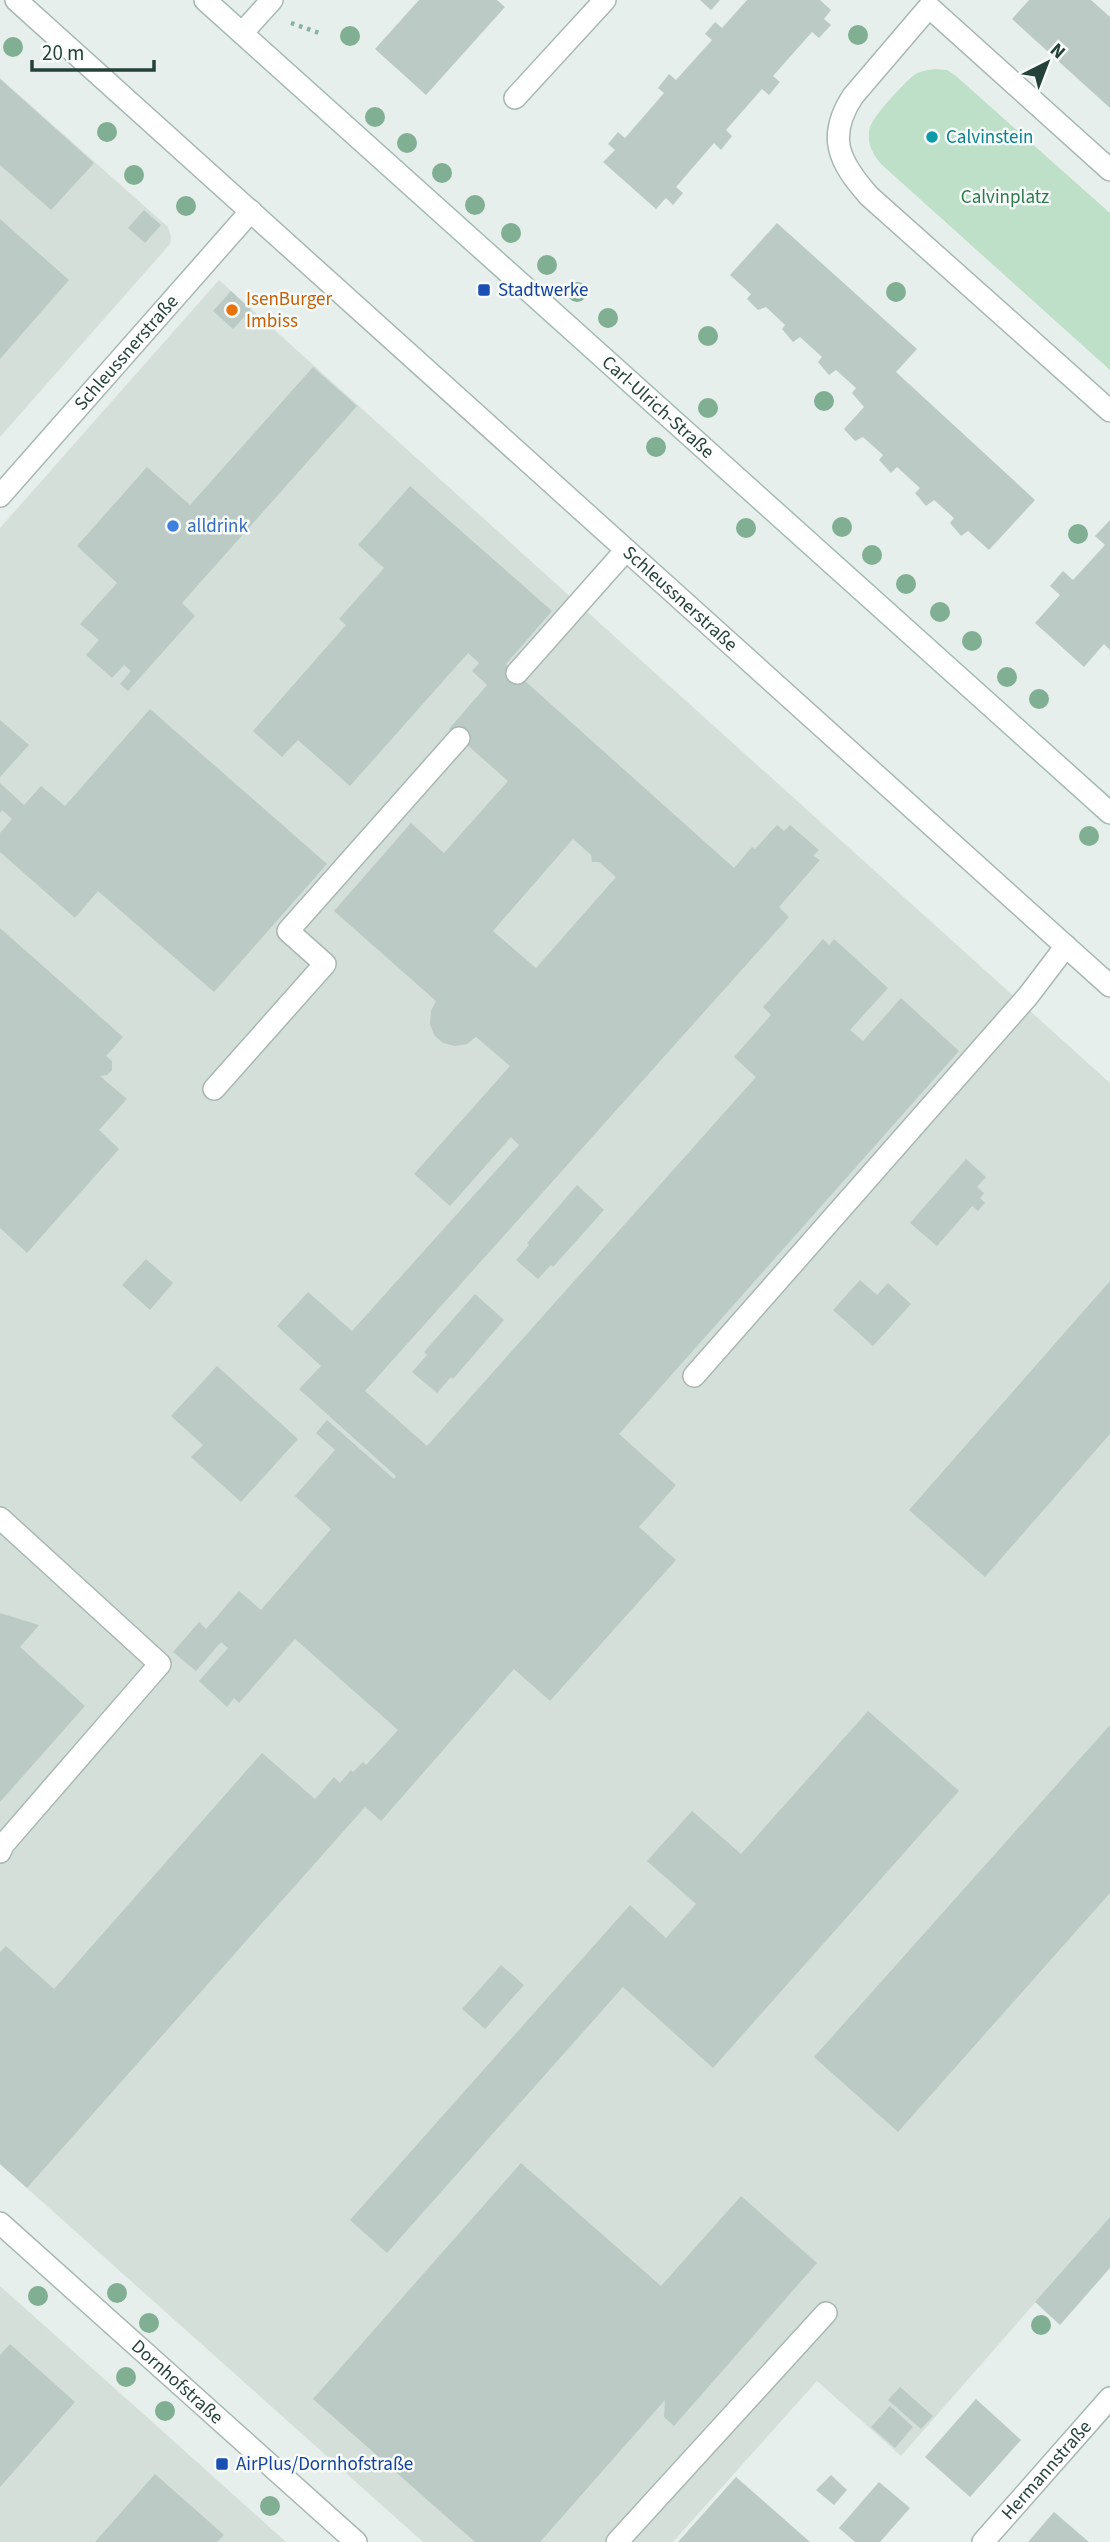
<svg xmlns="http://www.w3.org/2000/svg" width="1110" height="2542" viewBox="0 0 1110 2542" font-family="'Source Sans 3',sans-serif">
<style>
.built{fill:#d4dfda}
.green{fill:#bfe0c8}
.building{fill:#bbcac4;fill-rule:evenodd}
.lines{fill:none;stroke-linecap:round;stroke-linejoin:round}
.lane-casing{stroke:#a8b8b2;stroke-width:24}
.street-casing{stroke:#a8b8b2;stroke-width:24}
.secondary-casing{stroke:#a4bbb3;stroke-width:24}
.path{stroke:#86b3a5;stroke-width:4.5;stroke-dasharray:3.5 5;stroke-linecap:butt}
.lane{stroke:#fff;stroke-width:21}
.street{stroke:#fff;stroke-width:21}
.secondary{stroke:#fff;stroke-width:21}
.tree{fill:#80af93}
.culture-dot{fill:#0f9aa8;stroke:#f7fbf9;stroke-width:2.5}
.transit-dot{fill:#1a4fb4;stroke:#f7fbf9;stroke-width:2.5}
.food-dot{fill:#e8710a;stroke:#f7fbf9;stroke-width:2.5}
.shop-dot{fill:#3f7fe0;stroke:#f7fbf9;stroke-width:2.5}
.labels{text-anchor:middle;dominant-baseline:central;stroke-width:5;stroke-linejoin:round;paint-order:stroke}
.culture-label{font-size:19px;fill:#0d838f;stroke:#f7fbf9;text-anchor:start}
.park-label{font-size:19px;fill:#2d7a4b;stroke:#f7fbf9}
.transit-label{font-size:19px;fill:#164399;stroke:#f7fbf9;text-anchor:start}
.food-label{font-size:19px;fill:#c56008;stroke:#f7fbf9;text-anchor:start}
.street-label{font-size:19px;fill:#24423a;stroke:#f7fbf9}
.shop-label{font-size:19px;fill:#366cbe;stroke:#f7fbf9;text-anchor:start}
</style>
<rect width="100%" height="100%" fill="#e6efeb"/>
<path class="built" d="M0,78L168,227L171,236L170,244L0,437Z
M219,280L1110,1083V2217L901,2456L817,2381L673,2542H423L0,2164V528Z
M0,2286L139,2410L286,2542H0Z"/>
<path class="green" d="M935,69L947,70L956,76L1110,213V370L881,164C872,153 866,142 870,127C874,115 903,84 914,75C920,71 928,70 935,69Z"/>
<path class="building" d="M419,0H497L505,7L426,95L375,49Z
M700,0H720L711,10Z
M747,0H820L831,10L824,19L831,25L819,38L812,32L773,76L780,82L769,95L762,89L726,130L732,136L721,150L714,143L676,187L683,193L673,205L666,198L656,209L603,162L615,150L608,144L618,132L625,138L664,93L658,88L669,74L676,80L712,40L705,34L715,22L722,28Z
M1029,0H1091L1110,17V108L1012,19Z
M0,79L94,163L51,210L0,165Z
M144,210L161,225L145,243L128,228Z
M0,219L69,280L0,359Z
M777,223L917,349L896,372L1035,500L989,550L968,531L961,536L950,523L954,518L934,500L926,506L915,493L920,488L897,467L891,473L879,460L883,455L863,437L855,441L844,429L864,407L852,393L856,388L836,370L829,375L818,362L822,357L800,337L793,342L782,329L785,325L766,307L758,310L747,299L751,294L730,275Z
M231,291L251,310L233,329L213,311Z
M313,367L357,406L182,603L195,616L128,691L120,684L131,671L124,665L112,678L86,655L99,640L80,624L117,583L77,546L147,467L190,505Z
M410,486L552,611L506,664L734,868L752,847L755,849L777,825L784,831L790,825L819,850L813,856L820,860L779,907L789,917L365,1391L427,1446L756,1077L734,1057L771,1015L763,1007L823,939L829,945L834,939L888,988L850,1030L863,1041L901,998L959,1051L619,1434L676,1485L639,1527L676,1560L550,1701L514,1669L381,1821L365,1807L27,2188L0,2164V1952L6,1946L54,1989L262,1753L315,1799L334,1777L340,1783L351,1770L353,1772L363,1762L366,1765L398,1730L295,1639L239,1703L234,1698L227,1707L199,1681L228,1648L221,1642L196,1671L173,1652L199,1622L206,1629L239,1591L261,1610L331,1529L295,1496L335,1450L316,1433L327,1420L394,1479L396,1476L299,1389L321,1366L277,1326L308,1292L352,1331L519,1145L511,1137L450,1206L414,1174L510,1066L476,1037L467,1044L455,1046L443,1043L434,1035L430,1024L431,1011L436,1001L334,911L411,823L444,853L508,781L449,729L487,685L472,671L479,663L468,653L350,786L298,740L282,757L253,731L346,625L339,619L384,568L358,545ZM573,839L591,855L592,862H599L616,877L536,968L493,931Z
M1110,520V650L1104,644L1084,667L1035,623L1060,595L1050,586L1063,571L1073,580L1105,545L1095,536Z
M150,709L327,864L214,992L98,891L75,918L0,852V833L12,819L2,810L0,813V783L24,805L41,786L65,806Z
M0,720L29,745L0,777Z
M0,928L123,1037L106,1056L112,1061V1070L107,1075L100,1076L127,1099L99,1130L119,1149L27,1253L0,1228Z
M966,1159L986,1177L977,1187L984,1193L980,1198L985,1203L978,1211L972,1206L937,1246L910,1223Z
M577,1185L604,1210L553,1267L551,1265L538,1279L516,1260L529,1245L527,1243Z
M146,1259L173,1283L150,1310L122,1285Z
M860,1280L877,1295L888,1283L911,1304L873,1346L833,1310Z
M1110,1281V1434L985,1577L909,1510Z
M475,1294L504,1320L453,1379L451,1377L437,1393L412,1372L427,1355L424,1352Z
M217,1366L298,1439L241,1502L191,1457L203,1445L171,1416Z
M0,1613L39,1625L20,1647L85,1706L0,1802Z
M868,1711L959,1791L713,2068L623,1987L387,2253L350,2220L630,1905L666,1938L696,1904L647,1861L692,1811L741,1854Z
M1110,1725V1893L898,2132L814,2057Z
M501,1965L524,1985L485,2029L462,2009Z
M521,2163L661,2286L741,2196L817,2263L674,2426L664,2417L665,2400L540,2542H475L313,2399Z
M1110,2217V2268L1060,2325L1035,2302Z
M10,2344L75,2402L0,2487V2355Z
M900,2387L933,2416L921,2429L888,2400Z
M976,2399L1021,2440L970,2497L925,2457Z
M890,2406L913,2427L895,2448L871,2427Z
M155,2474L224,2535L217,2542H95Z
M831,2475L847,2490L834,2505L816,2490Z
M736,2477L810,2542H678Z
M879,2482L910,2508L880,2542H855L839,2528Z
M1054,2512L1089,2542H1028Z"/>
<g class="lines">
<defs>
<path id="lane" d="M515,98L605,0
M517,673L626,550
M214,1089L325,964L288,931L459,738
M694,1376L1028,996L1066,946
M0,1518L160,1664L3,1845L0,1852
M617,2542L826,2313"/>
<g id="street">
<path id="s1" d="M16,0L1110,986"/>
<path d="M1110,170L929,7L853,96C826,137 839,162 869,196L1110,411"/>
<path id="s2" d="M0,496L251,211"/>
<path id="s3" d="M0,2223L356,2542"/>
<path id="s4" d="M983,2542L1110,2398"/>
</g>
<g id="secondary">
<path id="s5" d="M205,0L1110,813"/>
<path d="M242,33L272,0"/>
</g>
</defs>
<use href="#lane" class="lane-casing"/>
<use href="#street" class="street-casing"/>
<use href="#secondary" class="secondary-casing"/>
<path class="path" d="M291,23L322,34"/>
<use href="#lane" class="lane"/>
<use href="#street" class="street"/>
<use href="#secondary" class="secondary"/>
</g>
<g class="tree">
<circle cx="858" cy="35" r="10"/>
<circle cx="350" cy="36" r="10"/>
<circle cx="13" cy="47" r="10"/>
<circle cx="375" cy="117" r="10"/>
<circle cx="107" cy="132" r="10"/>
<circle cx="407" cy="143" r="10"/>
<circle cx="442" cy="173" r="10"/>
<circle cx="134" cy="175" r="10"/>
<circle cx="475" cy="205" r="10"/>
<circle cx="186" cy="206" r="10"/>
<circle cx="511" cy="233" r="10"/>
<circle cx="547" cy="265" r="10"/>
<circle cx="577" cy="292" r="10"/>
<circle cx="896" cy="292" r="10"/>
<circle cx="608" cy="318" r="10"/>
<circle cx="708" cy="336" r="10"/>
<circle cx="824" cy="401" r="10"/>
<circle cx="708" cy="408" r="10"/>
<circle cx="656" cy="447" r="10"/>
<circle cx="842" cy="527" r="10"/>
<circle cx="746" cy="528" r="10"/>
<circle cx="1078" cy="534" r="10"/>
<circle cx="872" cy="555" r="10"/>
<circle cx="906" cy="584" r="10"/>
<circle cx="940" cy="612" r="10"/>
<circle cx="972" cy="641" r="10"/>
<circle cx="1007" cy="677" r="10"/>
<circle cx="1039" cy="699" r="10"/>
<circle cx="1089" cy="836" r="10"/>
<circle cx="117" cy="2293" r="10"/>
<circle cx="38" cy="2296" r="10"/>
<circle cx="149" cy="2323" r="10"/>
<circle cx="1041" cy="2325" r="10"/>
<circle cx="126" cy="2377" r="10"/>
<circle cx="165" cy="2411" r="10"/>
<circle cx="270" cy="2506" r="10"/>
</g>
<circle class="culture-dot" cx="932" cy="137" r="7"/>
<g class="transit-dot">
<rect x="477" y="283" width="14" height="14" rx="3.5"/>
<rect x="215" y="2457" width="14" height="14" rx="3.5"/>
</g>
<circle class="food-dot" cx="232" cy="310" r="7"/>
<circle class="shop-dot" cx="173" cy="526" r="7"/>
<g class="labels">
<g class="culture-label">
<text x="946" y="137">Calvinstein</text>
</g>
<g class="park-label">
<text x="1005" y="197">Calvinplatz</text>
</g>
<g class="transit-label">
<text x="498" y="290">Stadtwerke</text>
<text x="236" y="2464">AirPlus/Dornhofstraße</text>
</g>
<g class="food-label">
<text x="246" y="299">IsenBurger<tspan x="246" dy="22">Imbiss</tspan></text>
</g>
<g class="street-label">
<text stroke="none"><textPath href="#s2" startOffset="191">Schleussnerstraße</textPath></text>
<text stroke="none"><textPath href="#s5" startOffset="609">Carl-Ulrich-Straße</textPath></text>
<text stroke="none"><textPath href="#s1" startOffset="894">Schleussnerstraße</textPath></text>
<text stroke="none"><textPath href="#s3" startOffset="238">Dornhofstraße</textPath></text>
<text stroke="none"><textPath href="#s4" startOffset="96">Hermannstraße</textPath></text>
</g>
<g class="shop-label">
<text x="187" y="526">alldrink</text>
</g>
</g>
<g transform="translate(1047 63) rotate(42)" stroke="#f7fbf9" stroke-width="5" paint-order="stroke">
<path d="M0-5L12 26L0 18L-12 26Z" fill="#24423a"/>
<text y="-10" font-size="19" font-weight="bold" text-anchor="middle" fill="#24423a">N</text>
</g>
<path d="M32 60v10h122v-10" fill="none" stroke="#24423a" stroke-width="3.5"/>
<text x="42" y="60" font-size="21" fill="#24423a" stroke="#f7fbf9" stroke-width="5" paint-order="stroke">20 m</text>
</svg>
